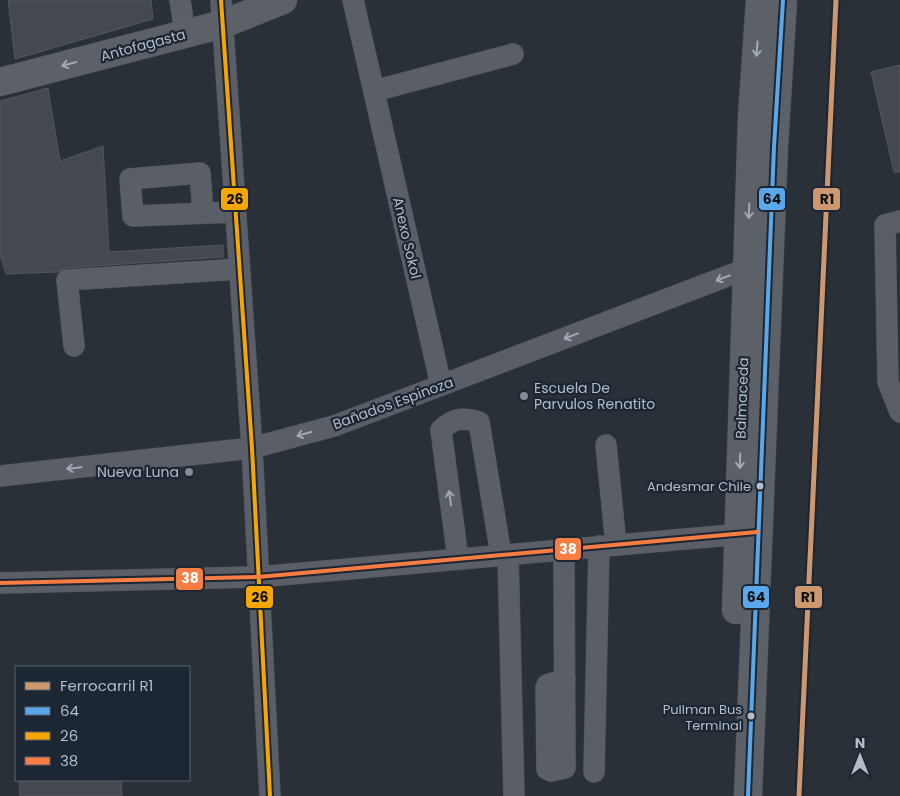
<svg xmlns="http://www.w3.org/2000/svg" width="900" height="796" viewBox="0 0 900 796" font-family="Poppins,sans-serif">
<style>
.building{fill:#444950;stroke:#52575f}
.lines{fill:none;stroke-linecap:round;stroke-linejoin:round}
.minor-casing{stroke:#484c53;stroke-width:22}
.major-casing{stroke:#484c55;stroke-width:29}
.minor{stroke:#5a5e66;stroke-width:21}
.major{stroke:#5c6168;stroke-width:28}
.bus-1-casing{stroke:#1d2633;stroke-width:8}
.bus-2-casing{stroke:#1d2633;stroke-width:8}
.bus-3-casing{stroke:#1d2633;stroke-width:8}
.bus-1{stroke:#5aa8eb;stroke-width:4}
.bus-2{stroke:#f7a600;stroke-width:4}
.bus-3{stroke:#f77d43;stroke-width:4}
.rail-1-casing{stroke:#1d2633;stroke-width:9}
.rail-1{stroke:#cd976f;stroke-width:5}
.oneway{stroke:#a2aab6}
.oneway2{stroke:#a2a9b5}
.poi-dot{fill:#848b96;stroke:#1d2633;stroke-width:2}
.bus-dot{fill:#b4bcc9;stroke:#1d2633;stroke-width:2}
.labels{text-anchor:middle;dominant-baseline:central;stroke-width:4.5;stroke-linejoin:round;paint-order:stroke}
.bus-label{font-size:13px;fill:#b4bcc9;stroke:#1d2633;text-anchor:end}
.street-label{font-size:14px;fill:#b4bcc9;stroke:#1d2633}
.poi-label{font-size:14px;fill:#b4bcc9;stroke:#1d2633;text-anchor:start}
.line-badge{stroke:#1d2633;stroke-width:2}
.badge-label{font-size:14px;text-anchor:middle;font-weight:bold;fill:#fff}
.pale-badge-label{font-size:14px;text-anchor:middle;font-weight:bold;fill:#111}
</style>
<rect width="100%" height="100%" fill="#2a3038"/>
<path class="building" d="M8,0H151L153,19L15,59Z
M900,65V172H894L871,72Z
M48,88L60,161L103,146L109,252L223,245V257L66,268L58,272L6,274L0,254V101Z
M19,780H121L122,796H20Z"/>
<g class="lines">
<defs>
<path id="minor" d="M180,0L185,33
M221,0L252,448L270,796
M353,0L441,385
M374,91L513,54
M203,212L200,173L130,179L133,216L236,212
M900,221L885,225L888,382L900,412
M74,346L67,280L239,269
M606,445L616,545
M0,476L252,448L334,426L759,264
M564,549V567L565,765V768L551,771L547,769L546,688L547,685L565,679
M508,555L514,796
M458,559L441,430C454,418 462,417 479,422L501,555
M0,583L258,577L753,533
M594,772L599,546"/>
<path id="major" d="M0,82L223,24L283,0
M736,610L752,117L760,0
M748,796L774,147L783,0"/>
</defs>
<use href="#minor" class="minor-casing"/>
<use href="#major" class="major-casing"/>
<use href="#minor" class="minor"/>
<use href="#major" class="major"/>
<defs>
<path id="bus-1" d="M748,796L774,147L783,0"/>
<path id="bus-2" d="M221,0L252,448L270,796"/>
<path id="bus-3" d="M0,583L258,577L757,532"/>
</defs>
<use href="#bus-1" class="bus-1-casing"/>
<use href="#bus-2" class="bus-2-casing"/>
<use href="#bus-3" class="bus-3-casing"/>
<use href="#bus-1" class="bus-1"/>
<use href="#bus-2" class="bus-2"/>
<use href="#bus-3" class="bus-3"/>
<defs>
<path id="rail-1" d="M799,796L836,0"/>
</defs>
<use href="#rail-1" class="rail-1-casing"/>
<use href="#rail-1" class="rail-1"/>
</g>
<defs><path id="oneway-shaft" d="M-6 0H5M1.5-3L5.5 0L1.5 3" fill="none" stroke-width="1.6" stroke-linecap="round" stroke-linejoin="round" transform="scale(1.25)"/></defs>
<g class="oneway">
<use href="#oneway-shaft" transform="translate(757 49) rotate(94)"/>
<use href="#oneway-shaft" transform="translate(69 64) rotate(165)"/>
<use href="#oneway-shaft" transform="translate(749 211) rotate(92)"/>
<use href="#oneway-shaft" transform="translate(740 461) rotate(92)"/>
</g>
<g class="oneway2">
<use href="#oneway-shaft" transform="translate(723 278) rotate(159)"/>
<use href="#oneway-shaft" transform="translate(571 336) rotate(159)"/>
<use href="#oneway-shaft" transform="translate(304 434) rotate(165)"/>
<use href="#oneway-shaft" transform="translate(74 468) rotate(174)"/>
<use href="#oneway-shaft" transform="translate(450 498) rotate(-98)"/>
</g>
<g class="poi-dot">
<circle cx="524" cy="396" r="5"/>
<circle cx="189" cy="472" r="5"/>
</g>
<g class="bus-dot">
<circle cx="760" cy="486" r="4.5"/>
<circle cx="751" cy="716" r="4.5"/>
</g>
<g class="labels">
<g class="bus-label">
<text x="751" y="486">Andesmar Chile</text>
<text x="742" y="709">Pullman Bus<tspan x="742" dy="16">Terminal</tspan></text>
</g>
<g class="street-label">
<text transform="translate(143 45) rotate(-15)">Antofagasta</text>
<text transform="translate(407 238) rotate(77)">Anexo Sokol</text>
<text transform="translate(742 398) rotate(-88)">Balmaceda</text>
<text transform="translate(393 403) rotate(-20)">Bañados Espinoza</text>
</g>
<g class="poi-label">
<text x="534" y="388">Escuela De<tspan x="534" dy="16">Parvulos Renatito</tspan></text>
<text x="179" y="472" text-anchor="end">Nueva Luna</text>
</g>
</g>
<g class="line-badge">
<rect x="758" y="187" width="28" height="24" rx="5" fill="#5aa8eb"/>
<rect x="220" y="187" width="29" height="24" rx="5" fill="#f7a600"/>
<rect x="812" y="187" width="29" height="24" rx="5" fill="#cd976f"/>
<rect x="554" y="537" width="28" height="24" rx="5" fill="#f77d43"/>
<rect x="175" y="567" width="29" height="24" rx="5" fill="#f77d43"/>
<rect x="245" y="585" width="29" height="24" rx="5" fill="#f7a600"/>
<rect x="742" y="585" width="28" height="24" rx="5" fill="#5aa8eb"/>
<rect x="794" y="585" width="29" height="24" rx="5" fill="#cd976f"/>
</g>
<g class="badge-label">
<text x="568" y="554">38</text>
<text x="190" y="583">38</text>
</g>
<g class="pale-badge-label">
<text x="772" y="204">64</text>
<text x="235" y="204">26</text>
<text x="827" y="204">R1</text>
<text x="260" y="602">26</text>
<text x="756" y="602">64</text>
<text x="808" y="602">R1</text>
</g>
<rect x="15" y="666" width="175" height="115" fill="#1d2633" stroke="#59626f"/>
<rect x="25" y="682" width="25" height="8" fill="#cd976f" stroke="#59626f"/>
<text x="60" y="691" font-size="15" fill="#b4bcc9">Ferrocarril R1</text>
<rect x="25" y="707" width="25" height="8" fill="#5aa8eb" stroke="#59626f"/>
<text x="60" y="716" font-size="15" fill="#b4bcc9">64</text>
<rect x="25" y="732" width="25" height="8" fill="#f7a600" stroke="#59626f"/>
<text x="60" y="741" font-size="15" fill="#b4bcc9">26</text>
<rect x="25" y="757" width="25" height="8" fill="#f77d43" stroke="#59626f"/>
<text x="60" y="766" font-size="15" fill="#b4bcc9">38</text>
<g transform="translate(860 756)" stroke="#1d2633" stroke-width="4" paint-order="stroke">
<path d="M0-4L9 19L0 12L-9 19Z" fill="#b4bcc9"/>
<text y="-8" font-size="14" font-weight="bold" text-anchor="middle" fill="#b4bcc9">N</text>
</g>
</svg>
